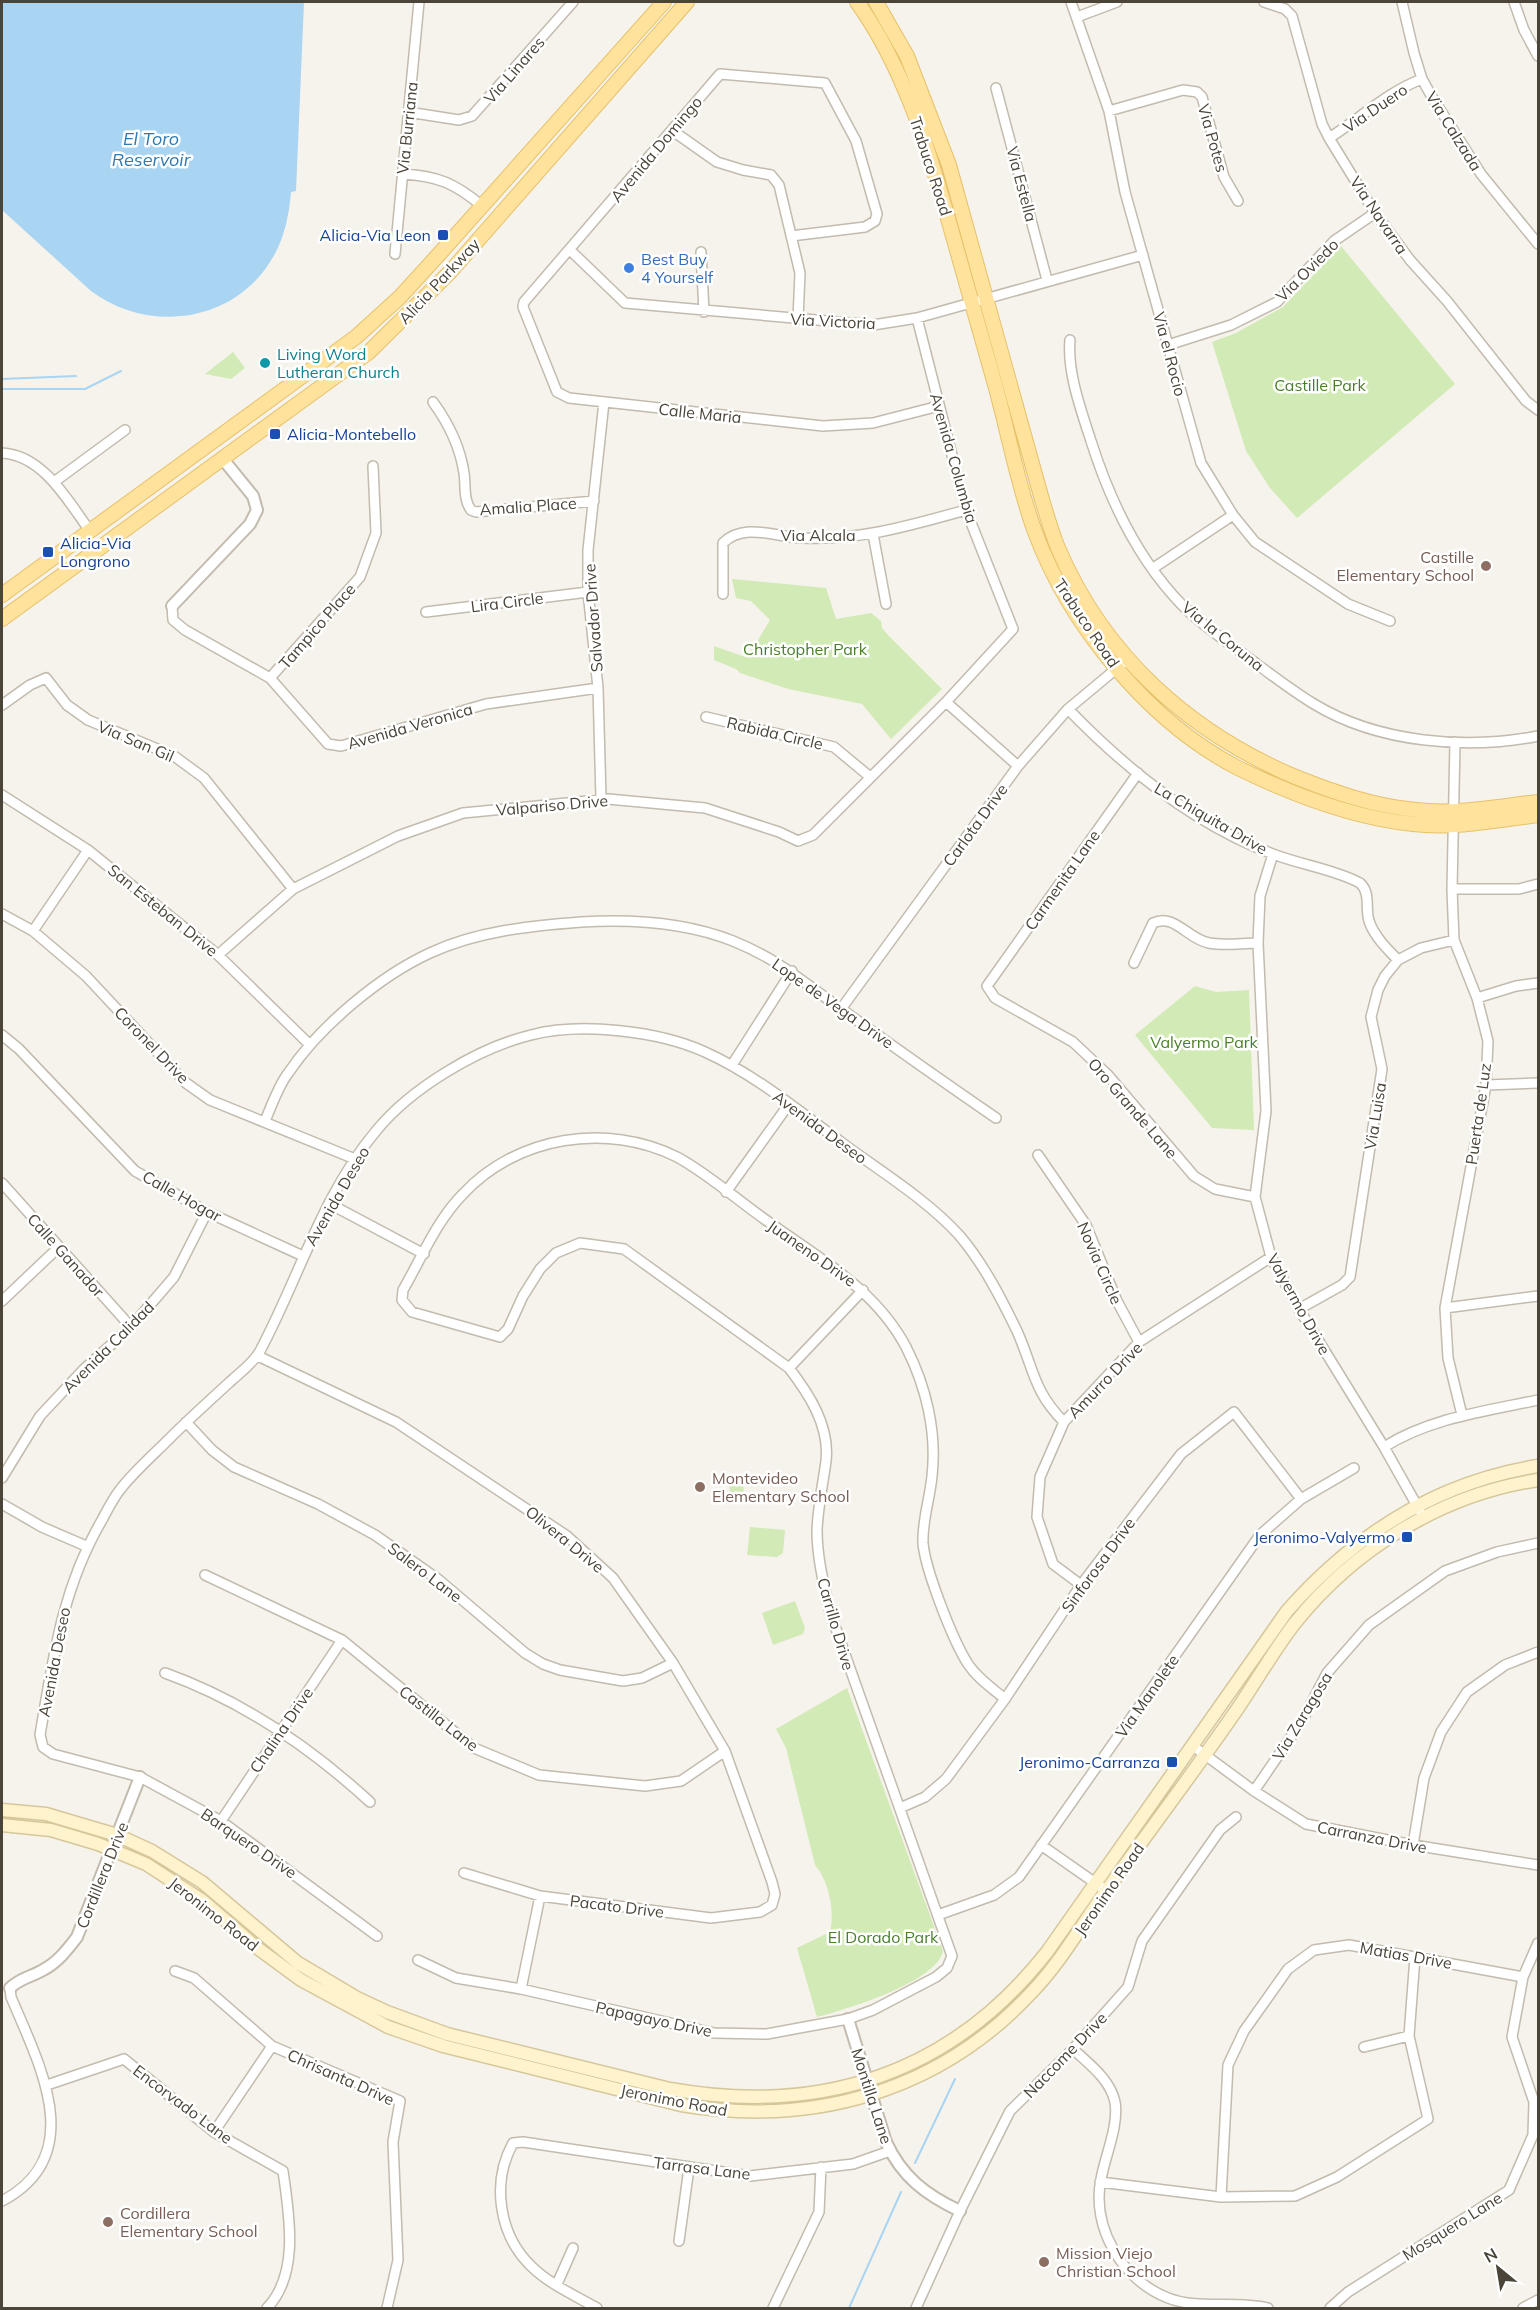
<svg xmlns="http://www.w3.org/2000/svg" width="1540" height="2310" viewBox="0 0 1540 2310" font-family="Mulish,sans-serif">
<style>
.green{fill:#d2eab5}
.water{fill:#a9d4f2}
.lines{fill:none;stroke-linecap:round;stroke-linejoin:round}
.stream{stroke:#a9d4f2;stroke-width:2}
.minor-casing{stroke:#c2bbae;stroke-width:12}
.tertiary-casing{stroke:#c2bbae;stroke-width:14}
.secondary-casing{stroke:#d6c79b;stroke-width:15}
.primary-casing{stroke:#e6c16a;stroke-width:16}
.minor{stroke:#fff;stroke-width:9}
.tertiary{stroke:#fff;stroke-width:10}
.secondary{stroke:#fff3cd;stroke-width:12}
.primary{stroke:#ffe39c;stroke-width:14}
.transit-dot{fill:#1a4fb4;stroke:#fff;stroke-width:2}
.shop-dot{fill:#3f7fe0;stroke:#fff;stroke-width:2}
.culture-dot{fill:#0f9aa8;stroke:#fff;stroke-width:2}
.education-dot{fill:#8d6e63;stroke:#fff;stroke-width:2}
.labels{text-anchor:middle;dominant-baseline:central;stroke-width:5;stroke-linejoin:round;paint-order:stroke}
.street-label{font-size:16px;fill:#4b4439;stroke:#fff}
.transit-label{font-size:16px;fill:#164399;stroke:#fff;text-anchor:end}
.shop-label{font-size:16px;fill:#366cbe;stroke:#fff;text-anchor:start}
.culture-label{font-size:16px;fill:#0d838f;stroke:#fff;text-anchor:start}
.park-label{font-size:16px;fill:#4a7f2a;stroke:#fff}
.education-label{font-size:16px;fill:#785e54;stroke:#fff;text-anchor:start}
.water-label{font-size:18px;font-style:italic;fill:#2e7ab2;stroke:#fff}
</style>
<rect width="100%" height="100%" fill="#f6f3ec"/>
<path class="green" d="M1341,246L1455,384L1297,518L1270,488L1246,451L1212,342L1236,333L1283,307Z
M233,352L245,368L231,379L205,374Z
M732,579L826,588L836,619L871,613L881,621L882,628L888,635L942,689L891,739L862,704L788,689L740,673L736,669L714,660V646L745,657L755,645L770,620L751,601L736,598Z
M1195,986L1216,992L1249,990L1254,1130L1212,1128L1135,1035Z
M743,1476L744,1496L730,1497L729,1477Z
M750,1527L785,1530L783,1553L777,1557L747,1555Z
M795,1601L805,1628L803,1634L773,1645L762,1613Z
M847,1688L943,1951C937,1982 845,2010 817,2017L797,1948L830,1932C835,1912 829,1881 815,1865L786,1748L776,1729Z"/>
<path class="water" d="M2,2H304L296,191L291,192C289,216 284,241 270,262C231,324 147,333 91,291L2,210Z"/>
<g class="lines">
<path class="stream" d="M2,379L76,376
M2,389H85L121,371
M915,2163L955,2079
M849,2308L901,2192"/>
<defs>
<path id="minor" d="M1071,2L1109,111L1125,192L1201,463L1233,515L1255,542L1348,604L1390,621
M1264,2L1285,9L1292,16L1322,124L1329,138L1375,213L1410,260L1447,301L1526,401L1538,410
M1402,2L1414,53L1422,79L1432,97L1481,174L1538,244
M1514,2L1524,30L1538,56
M1077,17L1117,2
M996,88L1047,280
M1109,111L1183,90L1197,92L1202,97L1224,177L1238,201
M408,112L459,120L472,116L573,2
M673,131L717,162L743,170L771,175L779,185L800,273L798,319
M1329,138C1361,118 1387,92 1422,79
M402,174C438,176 454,183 481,205
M791,236L865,227L875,221L877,214L856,141L825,83L720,74L524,302L523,307L557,392L569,398L823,426L873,423L939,406
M571,251L625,303L873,325L917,318L1143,255
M701,252L704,312
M395,254L419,2
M1070,340C1067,372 1081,410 1091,441C1110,501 1138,560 1183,606C1205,628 1233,646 1258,665C1276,678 1294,692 1314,704C1378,743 1467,750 1538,736
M1168,345L1231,325L1277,302L1334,241L1375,213
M433,402C449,424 460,446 464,473C466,486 463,499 471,510L476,512L594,501
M2,453C43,455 68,501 90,531
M54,482L125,430
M873,534L886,604
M1152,569L1233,515
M723,594V543C744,522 775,537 802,538C859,541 912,525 966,510
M172,606L173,620L185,630L270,678L328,744L341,746L486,704L598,688
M426,612L588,592
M270,678L360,577L376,533L373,466
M946,702L1018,766
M2,705L30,685L46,678L67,705L88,720L174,756L204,778L293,889
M1068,709C1125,768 1195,825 1273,854C1301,865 1334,869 1360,883C1371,893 1365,908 1369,921C1374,936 1387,949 1398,960
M706,717L834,747L869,776
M1455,742L1452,889L1454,940L1477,998L1488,1041L1486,1085L1445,1308L1448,1358L1462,1415
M1138,773L987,986L995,998L1073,1042L1107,1074L1194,1176L1215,1189L1255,1197
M2,795L88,850L218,955L309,1044
M601,799L598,688L588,592V550L604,402
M1273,854L1260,896L1258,943L1266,1111L1255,1197L1271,1257L1299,1309L1384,1447L1420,1511
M1452,889H1519L1538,884
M2,914L33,931L86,976L186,1083L210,1100L355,1159
M33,931L88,850
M218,955L293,889L398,836L463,813L608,799L705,808L779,832L798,841L813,835L946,702L1013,629L966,510L917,318
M1134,963L1153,923C1175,913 1187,939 1209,943C1224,946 1242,943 1258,943
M1477,998L1516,986L1538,983
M841,1009L1018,766L1068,709L1128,659
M2,1035L19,1049L135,1171L207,1212L303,1256
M732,1065L792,971
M1486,1085L1538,1083
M265,1121C272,1105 278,1086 289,1072C320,1026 380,976 430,953C477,931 530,926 581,922C631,919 685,922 733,941C780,960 804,983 844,1011C894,1047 945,1083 996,1118
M1038,1155L1086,1225L1117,1301L1139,1342
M2,1183L131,1327
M726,1192L789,1104
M330,1204L424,1254
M2,1301L59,1247
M1445,1308L1538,1296
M1299,1309L1342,1285L1350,1277L1382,1069L1371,1017L1378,990L1385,976L1398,960L1421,948L1454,940
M258,1356L396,1422L567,1536L613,1578L673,1663L725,1751L772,1882L775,1894L772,1905L760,1912L711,1918L540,1896L464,1873
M789,1368L863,1290
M186,1422L212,1450L234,1467L318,1504L375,1535L439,1580L525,1653L543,1664L560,1670L623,1681L642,1678L673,1663
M1384,1447C1430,1418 1486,1411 1538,1400
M2,1478L40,1416L84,1369L131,1327L174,1277L207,1212
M2,1504L42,1527L86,1546
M205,1575L342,1640L474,1748L539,1775L645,1786L681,1781L725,1751
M1081,1585L1053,1564L1037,1517L1040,1477L1064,1422L1139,1342L1271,1257
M165,1673C243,1701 309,1746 370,1802
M1193,1746L1254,1791L1306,1824L1413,1845L1538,1865
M1254,1791L1302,1721L1327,1673L1369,1625L1445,1571L1497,1552L1538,1543
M900,1808L925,1797L946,1779L1005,1699L1081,1585L1181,1454L1234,1412L1301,1499
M221,1821L342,1640
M1041,1845L1101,1887
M1413,1845L1424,1778L1441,1732L1467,1692L1505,1665L1538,1652
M938,1915L994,1895L1019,1877L1260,1535L1301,1499L1354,1468
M377,1936L221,1821L140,1777L53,1754L43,1747L40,1735C53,1659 62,1588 102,1520C108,1509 114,1496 123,1486C136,1470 153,1455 168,1440C189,1419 210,1400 232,1380C242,1371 254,1362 260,1351C299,1278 322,1195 376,1131C411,1088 478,1048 531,1035C581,1022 659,1031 705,1052C756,1075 800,1112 845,1145C883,1173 927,1200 959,1235C983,1263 1001,1298 1017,1331C1034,1369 1033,1391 1064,1422
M418,1960L456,1978L521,1989L714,2033L767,2034L848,2019L873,2010L936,1977L947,1968L952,1956L830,1612C824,1585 817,1558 817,1530C818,1506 823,1484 826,1461C830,1426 809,1394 789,1368L624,1249L580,1243L556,1253L540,1269L523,1296L508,1329L500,1337L412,1312L402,1300L403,1290C421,1259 437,1220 463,1194C517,1136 607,1122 677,1157C707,1173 741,1203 770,1223C820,1259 876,1290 906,1347C926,1386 937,1432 932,1476C930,1498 922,1521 923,1543C925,1569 953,1641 968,1664C977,1678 992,1688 1005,1699
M175,1971L194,1978L272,2046L400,2101L393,2142L398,2260L387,2308
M521,1989L540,1896
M1364,2047L1409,2036
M1073,2049C1089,2064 1110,2079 1115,2102C1119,2126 1105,2156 1101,2179C1091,2227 1122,2280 1168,2298C1199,2310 1235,2300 1268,2308
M47,2085L124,2059L214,2132L283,2171C289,2214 300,2274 267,2308
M214,2132L272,2046
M1100,2182L1221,2197L1295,2196L1337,2177L1428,2119L1409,2036L1415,1957
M1221,2197L1228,2065L1244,2031L1288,1969L1314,1950L1349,1945L1523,1977
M2,2201C89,2155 39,2064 11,1997L10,1988
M679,2241L689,2168
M557,2284L573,2248
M597,2308C576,2296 549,2284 531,2266C499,2235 491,2183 513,2143L523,2142L750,2176L853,2164L890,2151
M773,2308L819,2212L821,2167
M916,2308L960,2211L1010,2111L1073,2049L1128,1987L1142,1941L1220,1830L1236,1817
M1330,2308L1348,2292L1509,2190L1533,2135L1534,2102L1512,2037L1523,1977L1538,1943
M1523,2308L1538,2300"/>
<path id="tertiary" d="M172,606L250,524L257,510L253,496L222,458
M10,1988C20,1978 31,1977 43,1970C58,1962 67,1950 77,1937L140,1777
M848,2019L886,2142C902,2177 926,2195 960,2211"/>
<path id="secondary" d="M2,1810L46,1814L117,1835L152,1851L202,1882L298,1963L357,1998L387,2012L447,2034L670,2089C821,2116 951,2074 1047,1952L1287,1611C1354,1535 1437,1482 1538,1466
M2,1825L51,1830L98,1844L146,1864L203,1901L256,1947L301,1980L388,2027L443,2046L681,2105C813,2127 939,2092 1032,1992C1062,1961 1083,1922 1109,1887C1152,1827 1196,1769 1238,1708C1257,1680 1274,1650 1295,1623C1355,1548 1443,1494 1538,1480"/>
<path id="primary" d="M857,2C902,65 926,141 947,215C963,273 980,330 996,388C1009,436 1018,486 1035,532C1070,626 1149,722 1238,768C1293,795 1352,818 1413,824C1455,829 1498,820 1538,815
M876,2L907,56L949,165L1041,496C1046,513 1051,531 1058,548C1104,656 1190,733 1298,778C1336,793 1374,806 1416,810C1456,815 1499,806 1538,802
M2,595L356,337L400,297L441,252L664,2
M2,619L369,352L450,272L687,2"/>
</defs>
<use href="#minor" class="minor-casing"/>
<use href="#tertiary" class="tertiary-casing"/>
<use href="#secondary" class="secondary-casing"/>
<use href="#primary" class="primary-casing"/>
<use href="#minor" class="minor"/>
<use href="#tertiary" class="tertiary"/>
<use href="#secondary" class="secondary"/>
<use href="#primary" class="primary"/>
</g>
<g class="transit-dot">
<rect x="437" y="229" width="12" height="12" rx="3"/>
<rect x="269" y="428" width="12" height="12" rx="3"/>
<rect x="42" y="546" width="12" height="12" rx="3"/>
<rect x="1401" y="1531" width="12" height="12" rx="3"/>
<rect x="1166" y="1756" width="12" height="12" rx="3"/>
</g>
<circle class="shop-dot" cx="629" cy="268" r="6"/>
<circle class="culture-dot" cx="265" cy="363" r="6"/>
<g class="education-dot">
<circle cx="1486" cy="566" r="6"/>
<circle cx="700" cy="1487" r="6"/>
<circle cx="108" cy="2222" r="6"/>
<circle cx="1044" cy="2262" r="6"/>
</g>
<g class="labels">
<g class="street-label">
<text transform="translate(514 70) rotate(-49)">Via Linares</text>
<text transform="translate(1375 108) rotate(-34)">Via Duero</text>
<text transform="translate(407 128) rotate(-84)">Via Burriana</text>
<text transform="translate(1454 131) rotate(58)">Via Calzada</text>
<text transform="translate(1213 138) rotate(74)">Via Potes</text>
<text transform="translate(656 149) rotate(-50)">Avenida Domingo</text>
<text transform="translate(931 166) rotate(72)">Trabuco Road</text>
<text transform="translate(1022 184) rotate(75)">Via Estella</text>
<text transform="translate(1379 215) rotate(56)">Via Navarra</text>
<text transform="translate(1307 270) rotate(-45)">Via Oviedo</text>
<text transform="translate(439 281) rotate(-47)">Alicia Parkway</text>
<text transform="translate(833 321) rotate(3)">Via Victoria</text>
<text transform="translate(1170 354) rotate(75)">Via el Rocio</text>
<text transform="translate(700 413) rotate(6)">Calle Maria</text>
<text transform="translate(954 458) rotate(74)">Avenida Columbia</text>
<text transform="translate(528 506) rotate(-4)">Amalia Place</text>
<text x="818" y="535">Via Alcala</text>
<text transform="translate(507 602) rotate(-7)">Lira Circle</text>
<text transform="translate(593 618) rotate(-94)">Salvador Drive</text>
<text transform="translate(1087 623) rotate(56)">Trabuco Road</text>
<text transform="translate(317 626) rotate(-49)">Tampico Place</text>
<text transform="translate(1223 636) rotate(39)">Via la Coruna</text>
<text transform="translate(410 726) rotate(-16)">Avenida Veronica</text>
<text transform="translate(775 733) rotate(13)">Rabida Circle</text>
<text transform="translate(136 741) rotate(23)">Via San Gil</text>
<text transform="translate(552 805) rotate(-5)">Valpariso Drive</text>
<text transform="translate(1211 818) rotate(30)">La Chiquita Drive</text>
<text transform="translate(975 825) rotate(-54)">Carlota Drive</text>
<text transform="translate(1062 880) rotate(-55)">Carmenita Lane</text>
<text transform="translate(163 910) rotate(39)">San Esteban Drive</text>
<text transform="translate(833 1003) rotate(35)">Lope de Vega Drive</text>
<text transform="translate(152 1045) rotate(46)">Coronel Drive</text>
<text transform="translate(1133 1108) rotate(49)">Oro Grande Lane</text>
<text transform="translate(1478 1114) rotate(-82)">Puerta de Luz</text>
<text transform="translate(1375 1116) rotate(-81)">Via Luisa</text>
<text transform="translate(820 1127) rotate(36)">Avenida Deseo</text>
<text transform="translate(182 1196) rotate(29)">Calle Hogar</text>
<text transform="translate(337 1196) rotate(-60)">Avenida Deseo</text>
<text transform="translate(812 1253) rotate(35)">Juaneno Drive</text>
<text transform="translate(66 1255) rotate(48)">Calle Ganador</text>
<text transform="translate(1100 1263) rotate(66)">Novia Circle</text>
<text transform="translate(1299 1304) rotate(61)">Valyermo Drive</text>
<text transform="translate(108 1347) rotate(-45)">Avenida Calidad</text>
<text transform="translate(1105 1380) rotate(-46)">Amurro Drive</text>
<text transform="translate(565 1539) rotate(39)">Olivera Drive</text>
<text transform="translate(1098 1565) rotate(-54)">Sinforosa Drive</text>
<text transform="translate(425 1572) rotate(37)">Salero Lane</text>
<text transform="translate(836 1624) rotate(74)">Carrillo Drive</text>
<text transform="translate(54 1662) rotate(-79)">Avenida Deseo</text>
<text transform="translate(1147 1696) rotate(-55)">Via Manolete</text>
<text transform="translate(1302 1716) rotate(-59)">Via Zaragosa</text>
<text transform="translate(439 1718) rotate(38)">Castilla Lane</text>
<text transform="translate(281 1730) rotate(-56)">Chalina Drive</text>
<text transform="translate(1372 1837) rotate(11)">Carranza Drive</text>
<text transform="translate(249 1843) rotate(34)">Barquero Drive</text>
<text transform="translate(102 1875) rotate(-68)">Cordillera Drive</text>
<text transform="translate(1109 1889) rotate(-55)">Jeronimo Road</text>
<text transform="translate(617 1906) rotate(7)">Pacato Drive</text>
<text transform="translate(214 1914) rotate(38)">Jeronimo Road</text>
<text transform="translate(1406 1955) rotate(10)">Matias Drive</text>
<text transform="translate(654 2019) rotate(12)">Papagayo Drive</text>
<text transform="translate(1065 2055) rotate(-46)">Naccome Drive</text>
<text transform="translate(341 2077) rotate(24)">Chrisanta Drive</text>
<text transform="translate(872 2096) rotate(72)">Montilla Lane</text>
<text transform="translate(674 2100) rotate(11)">Jeronimo Road</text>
<text transform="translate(183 2104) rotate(37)">Encorvado Lane</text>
<text transform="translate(702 2168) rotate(7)">Tarrasa Lane</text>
<text transform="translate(1452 2226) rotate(-32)">Mosquero Lane</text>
</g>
<g class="transit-label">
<text x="431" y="235">Alicia-Via Leon</text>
<text x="287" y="434" text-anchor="start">Alicia-Montebello</text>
<text x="60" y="543" text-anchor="start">Alicia-Via<tspan x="60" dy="18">Longrono</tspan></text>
<text x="1395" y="1537">Jeronimo-Valyermo</text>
<text x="1160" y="1762">Jeronimo-Carranza</text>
</g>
<g class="shop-label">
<text x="641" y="259">Best Buy<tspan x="641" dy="18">4 Yourself</tspan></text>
</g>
<g class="culture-label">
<text x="277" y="354">Living Word<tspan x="277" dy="18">Lutheran Church</tspan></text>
</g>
<g class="park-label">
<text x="1320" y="385">Castille Park</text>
<text x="805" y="649">Christopher Park</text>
<text x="1204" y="1042">Valyermo Park</text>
<text x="883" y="1937">El Dorado Park</text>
</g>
<g class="education-label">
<text x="1474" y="557" text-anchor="end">Castille<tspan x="1474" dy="18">Elementary School</tspan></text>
<text x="712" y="1478">Montevideo<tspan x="712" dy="18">Elementary School</tspan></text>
<text x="120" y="2213">Cordillera<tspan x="120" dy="18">Elementary School</tspan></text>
<text x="1056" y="2253">Mission Viejo<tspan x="1056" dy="18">Christian School</tspan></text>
</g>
<g class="water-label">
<text x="151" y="138">El Toro<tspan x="151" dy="21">Reservoir</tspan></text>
</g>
</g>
<rect width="1540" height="2310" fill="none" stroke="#4b4439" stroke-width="6"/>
<g transform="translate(1498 2268) rotate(330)" stroke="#ffffff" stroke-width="4.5" paint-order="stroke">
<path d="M0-4.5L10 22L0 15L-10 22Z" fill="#4b4439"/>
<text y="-9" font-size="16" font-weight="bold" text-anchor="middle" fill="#4b4439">N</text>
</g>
</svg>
